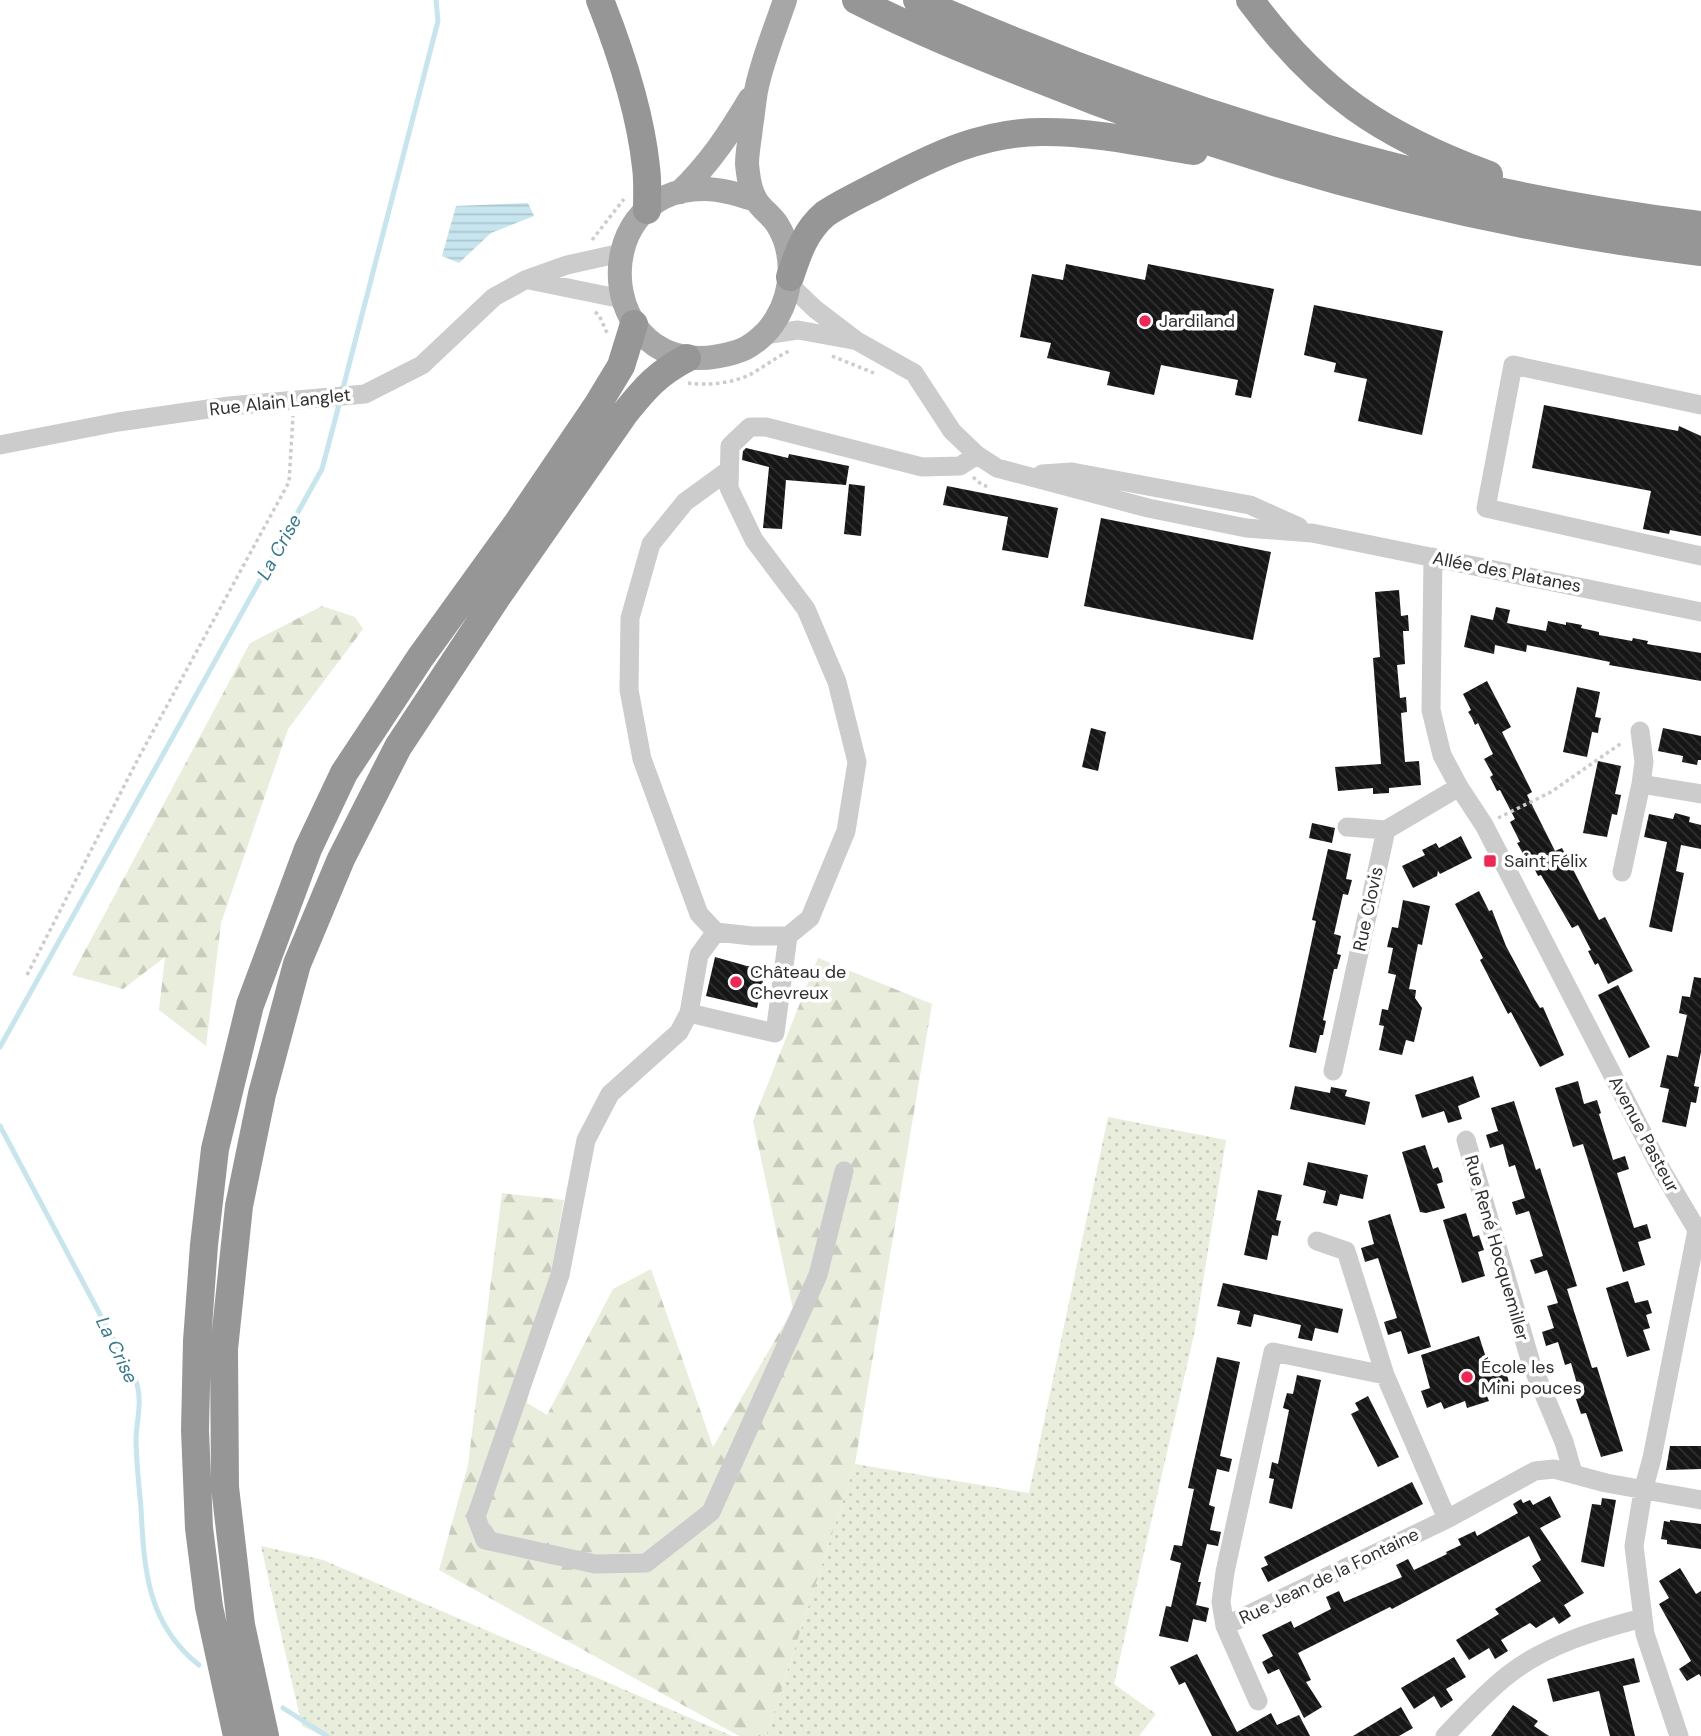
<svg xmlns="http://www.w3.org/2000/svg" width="1701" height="1736" viewBox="0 0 1701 1736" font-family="'DM Sans',sans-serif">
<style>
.grass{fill:url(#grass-dots)}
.forest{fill:url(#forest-firs)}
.water{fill:url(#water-rules)}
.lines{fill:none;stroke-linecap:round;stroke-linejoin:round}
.stream{stroke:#c7e5ee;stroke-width:5}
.building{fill:url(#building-back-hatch)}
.path{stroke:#ccc;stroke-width:3.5;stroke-dasharray:3.5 3.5;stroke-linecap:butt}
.minor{stroke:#ccc;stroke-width:19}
.major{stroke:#a7a7a7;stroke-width:24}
.highway{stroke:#969696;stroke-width:28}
.poi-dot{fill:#f02754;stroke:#fff;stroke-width:2.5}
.labels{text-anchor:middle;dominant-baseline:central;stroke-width:7;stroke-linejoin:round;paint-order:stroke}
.poi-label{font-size:18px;fill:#2f2f2f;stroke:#fff;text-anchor:start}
.street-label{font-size:18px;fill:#2f2f2f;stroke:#fff}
.water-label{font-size:19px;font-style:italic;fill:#357a8f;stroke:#fff}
</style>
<defs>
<pattern id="grass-dots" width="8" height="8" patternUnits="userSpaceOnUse" patternTransform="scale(1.75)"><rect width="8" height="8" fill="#e8eddc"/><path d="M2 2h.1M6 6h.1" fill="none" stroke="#c7ccbd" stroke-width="1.8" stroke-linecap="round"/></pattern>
<pattern id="forest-firs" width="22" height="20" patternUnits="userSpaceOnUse" patternTransform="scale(1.75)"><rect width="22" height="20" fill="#e8eddc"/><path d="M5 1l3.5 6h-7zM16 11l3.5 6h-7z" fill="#c7ccbd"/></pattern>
<pattern id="water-rules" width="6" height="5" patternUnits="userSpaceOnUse" patternTransform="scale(1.75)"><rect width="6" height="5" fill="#c7e5ee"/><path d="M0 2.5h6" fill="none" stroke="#abc5cc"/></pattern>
<pattern id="building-back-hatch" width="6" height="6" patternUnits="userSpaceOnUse" patternTransform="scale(1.75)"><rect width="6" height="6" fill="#161616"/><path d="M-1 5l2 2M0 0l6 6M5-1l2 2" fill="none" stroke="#303030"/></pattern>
</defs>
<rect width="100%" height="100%" fill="#fff"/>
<path class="grass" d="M1108,1117L1226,1140L1195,1330L1114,1684L1156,1714L1139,1736H766L855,1464L1029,1493Z
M261,1546L323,1560L732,1736H323L302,1726Z"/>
<path class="forest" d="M322,606L355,617L363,629L288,729L221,923L206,1046L159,1010L165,957L123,989L72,975L250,643Z
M818,958L932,1004L855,1464L766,1736H739L439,1570L468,1465L502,1193L564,1200L527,1403L547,1415L613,1289L651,1269L713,1447L793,1309L753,1121Z"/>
<path class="water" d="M528,203L534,216L491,233L459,263L442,256L456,206Z"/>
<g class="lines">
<path class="stream" d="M342,392L438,21L436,0
M0,1047L322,469L340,401
M0,1126L137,1384C142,1402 137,1419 136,1438C136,1461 139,1485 141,1508C144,1569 147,1624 199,1665
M283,1708L327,1736"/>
</g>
<path class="building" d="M1066,264L1145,280L1148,264L1274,289L1251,398L1235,395L1238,380L1161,365L1154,395L1107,385L1110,372L1047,358L1051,343L1020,337L1032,274L1063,280Z
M1314,305L1443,331L1422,435L1358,421L1367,379L1334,372L1336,363L1304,355Z
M1544,405L1678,431L1679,426L1701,436V536L1670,530L1669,534L1643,529L1651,491L1532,468Z
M746,448L788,458L789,454L849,466L846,485L786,480L782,529L763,528L769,467L742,460L743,451Z
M849,484L865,486L861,536L844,534Z
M947,486L1058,508L1048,558L1002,550L1008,517L943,505Z
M1101,518L1271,552L1253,640L1084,606Z
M1399,590L1401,616L1408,615L1409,631H1403L1405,664L1397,665L1400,698L1406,697L1407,712L1401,713L1405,762L1419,761L1421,785L1389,788V793L1373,794V788L1338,791L1335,767L1381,764L1373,658L1380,657L1375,592Z
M1496,607L1510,610L1507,623L1546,631L1548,621L1566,625V622L1582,625L1581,628L1599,632V635L1632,641L1633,638L1648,641L1647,644L1701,653V681L1609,665L1610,662L1527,645L1526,652L1495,645L1494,654L1464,647L1471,615L1493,620Z
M1487,681L1511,727L1502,732L1532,792L1527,795L1555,851L1562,848L1599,920L1605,917L1633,971L1608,984L1598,963L1595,965L1588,951L1591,950L1578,925L1572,928L1541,875L1538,876L1528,856L1525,857L1517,843L1520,842L1510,822L1515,819L1500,790L1497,791L1490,777L1493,775L1484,759L1493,754L1478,723L1475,725L1472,718L1468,712L1471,710L1463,694Z
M1577,687L1600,692L1595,717L1601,718L1599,726L1598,733L1592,732L1587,757L1563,752Z
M1091,728L1106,732L1098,771L1082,767Z
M1663,728L1701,736V760H1698L1697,765L1682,762L1683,756L1658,751Z
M1598,761L1621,766L1615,794L1621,795L1617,815L1612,814L1607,837L1583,833Z
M1675,813L1690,817L1689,822L1701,825V849L1681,845L1676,871L1684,873L1672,932L1649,927L1667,842L1644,837L1649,814L1673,819Z
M1312,823L1335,828L1332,843L1309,838Z
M1461,836L1472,858L1440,874L1438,871L1437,876L1413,888L1402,866L1425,855L1422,850L1436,843L1439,848Z
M1328,849L1351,854L1346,879L1352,880L1348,895L1343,894L1334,934L1341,936L1337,954L1341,955L1337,969H1334L1330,987L1323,1020L1326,1021L1323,1035H1320L1316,1053L1289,1047L1316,921L1312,920Z
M1479,891L1489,911L1492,910L1506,946L1535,1000L1540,1008L1543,1007L1564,1055L1540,1067L1511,1012L1508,1014L1480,960L1483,958L1455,904Z
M1403,900L1430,906L1422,945L1418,944L1409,989L1416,990L1415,998L1422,1008L1414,1042L1406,1040L1402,1055L1379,1050L1384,1026L1379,1025L1382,1009L1388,1010L1396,975L1388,973L1393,948L1387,947L1392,927L1398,928Z
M715,957L747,966L766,968L757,1008L706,996Z
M1694,977L1701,978V1052L1694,1086L1699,1087L1696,1103L1691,1102L1686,1127L1662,1122L1669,1089L1660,1087L1667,1055L1678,1057L1687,1015L1679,1013L1682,996L1690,997Z
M1618,985L1650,1047L1629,1058L1598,995Z
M1473,1076L1480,1097L1458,1106L1462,1119L1448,1123L1444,1111L1422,1118L1415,1095Z
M1578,1081L1584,1104L1597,1100L1601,1113L1599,1114L1613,1160L1625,1156L1629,1169L1617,1173L1634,1228L1647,1224L1651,1238L1638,1242L1645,1265L1623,1272L1583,1144L1573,1147L1555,1088Z
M1295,1086L1330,1093L1331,1087L1347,1090L1345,1096L1370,1102L1365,1125L1290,1109Z
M1514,1101L1536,1170L1540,1168L1577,1286L1567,1289L1592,1368L1597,1367L1623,1451L1601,1457L1586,1413L1581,1414L1576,1399L1581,1398L1571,1363L1565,1365L1558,1342L1546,1346L1542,1332L1554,1328L1547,1306L1558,1303L1547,1270L1535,1274L1530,1260L1543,1256L1529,1211L1516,1215L1512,1202L1525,1198L1515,1165L1509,1167L1503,1144L1490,1148L1486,1135L1498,1131L1491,1108Z
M1425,1145L1433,1169L1438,1167L1441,1174L1443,1182L1437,1184L1445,1208L1426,1213L1420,1212L1402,1152Z
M1308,1162L1368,1175L1363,1199L1340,1194L1337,1206L1323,1203L1326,1191L1303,1185Z
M1258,1190L1282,1195L1276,1220L1281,1221L1279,1229L1278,1236L1272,1235L1267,1260L1244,1255Z
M1466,1213L1473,1237L1479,1235L1484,1250L1478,1252L1485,1276L1462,1283L1443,1220Z
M1390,1214L1431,1347L1408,1354L1401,1331L1388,1335L1384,1322L1397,1318L1378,1258L1365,1262L1361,1248L1374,1244L1368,1221Z
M1628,1281L1635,1303L1648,1300L1652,1313L1646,1315L1650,1328L1643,1330L1650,1350L1627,1357L1606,1288Z
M1223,1283L1343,1309L1338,1333L1315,1328L1312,1341L1298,1338L1301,1325L1254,1314L1251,1327L1237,1324L1240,1311L1217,1306Z
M1479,1336L1489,1367L1503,1363L1510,1385L1486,1394L1489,1401L1467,1408L1465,1401L1444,1409L1441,1402L1427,1408L1421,1391L1430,1388L1421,1355Z
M1217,1357L1240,1362L1220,1456L1232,1459L1229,1472L1217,1469L1209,1505L1215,1507L1210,1530L1221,1532L1218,1546L1207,1544L1198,1582H1201L1196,1605L1209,1608L1206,1622L1193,1619L1188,1642L1159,1636L1166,1606L1171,1607L1181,1563L1170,1560L1174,1545L1182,1546L1194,1489L1188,1488Z
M1297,1375L1321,1380L1292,1509L1269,1503L1274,1479L1269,1478L1272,1462L1278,1464L1289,1410L1283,1408L1285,1400L1287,1393L1293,1394Z
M1368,1396L1399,1457L1378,1467L1351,1414L1359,1410L1355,1403Z
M1670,1446H1701V1469L1666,1470Z
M1412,1482L1423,1504L1268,1582L1261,1568L1268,1565L1264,1557Z
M1550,1496L1561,1517L1540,1528L1584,1593L1564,1605L1571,1616L1559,1624L1554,1617L1536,1628L1530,1623L1501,1640L1508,1651L1495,1659L1489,1648L1469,1660L1456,1640L1499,1614L1495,1609L1541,1581L1532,1566L1541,1560L1529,1536L1392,1609L1390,1607L1298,1653L1311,1680L1306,1682L1322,1707L1304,1718L1279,1669L1268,1674L1262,1662L1273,1656L1262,1635L1291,1621L1294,1628L1331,1609L1326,1597L1339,1591L1344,1602L1402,1577L1396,1565L1408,1559L1414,1570L1447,1554L1446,1552L1461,1545L1458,1539L1475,1531L1477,1536L1518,1513L1513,1504L1521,1499L1523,1503L1530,1500L1533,1505Z
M1602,1498L1616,1500L1604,1567L1581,1562L1592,1504L1601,1505Z
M1670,1520L1701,1524V1549L1667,1544V1540L1661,1539L1664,1521L1670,1522Z
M1680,1568L1696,1594L1701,1591V1677L1699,1674L1687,1681L1679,1669L1691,1661L1659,1604L1669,1598L1659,1581Z
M1197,1654L1237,1732L1271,1713L1277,1725L1299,1715L1310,1736H1212L1185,1682L1179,1685L1170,1667Z
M1454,1657L1466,1677L1446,1689L1453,1700L1441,1708L1434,1696L1414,1709L1401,1688Z
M1634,1658L1640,1682L1623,1686L1635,1736H1610L1599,1691L1553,1702L1547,1679Z
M1513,1705L1538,1721L1534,1726L1549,1736H1491Z
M1401,1707L1413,1728L1399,1736H1353Z"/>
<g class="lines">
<path class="path" d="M592,240L624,199
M595,312L599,315L607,333
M832,356L874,373
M688,383C708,386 735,383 753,373C766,365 777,357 791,350
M973,477L982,485L990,487
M1498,818L1551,792L1623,742
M27,975L139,757L289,482L293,416"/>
<path class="minor" d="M529,280L622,299
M789,284L815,309L857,341L914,373L952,431L977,455L997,468L1148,508L1246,528L1312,533L1701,612
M764,335L798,330L853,340
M1701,405L1513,365L1486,508L1701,556
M0,445L118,422L229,406L365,394L422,365L494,297L525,280L567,265L621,253
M729,470L685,502L651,544L630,618L629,690L642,759L699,914L716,932L752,936H788L810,918L846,831L857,762L837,682L806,609L754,540L729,488L730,446L750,427H766L922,467L960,466L977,455
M1042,474L1072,472L1250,505L1299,527
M1433,557L1431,710L1442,755L1459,787L1484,825L1662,1171L1697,1230L1652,1458L1643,1491L1634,1546L1645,1634L1679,1736
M1640,731L1644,762L1641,784
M1347,827L1386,830
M1622,872L1641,784L1701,794
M716,932L699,955L689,1013L775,1033L788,936
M689,1013L679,1032L610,1094L586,1140L560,1275L476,1517L485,1540L595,1564L646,1563L711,1512L818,1275L844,1171
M1333,1071L1386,830L1459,787
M1466,1140L1531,1363L1564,1442L1573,1473
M1317,1241L1346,1251L1385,1375L1447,1519
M1385,1375L1273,1352L1225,1572L1221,1602L1225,1626L1447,1519L1535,1471L1554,1469L1606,1483L1701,1500
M1225,1626L1258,1701
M1445,1736C1465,1715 1485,1693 1508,1675C1546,1645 1596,1630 1643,1618"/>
<path class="major" d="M680,192C710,163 729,134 750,99
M756,200C740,195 722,189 704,189C579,188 596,395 736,352C751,348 768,333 776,319C793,292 795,252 777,224C771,215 761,209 756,200C750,191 748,175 747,164C747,152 750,139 751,127C753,115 754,103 756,91C762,60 775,30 785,0"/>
<path class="highway" d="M600,0C621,53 640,110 646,167C648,181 647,196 647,210
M856,0C915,30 975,54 1036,78C1249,164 1473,225 1701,252
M917,0C1167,110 1430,192 1701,225
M1250,0C1319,93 1381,135 1489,175
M790,277C798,253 805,231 825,214C843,202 863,193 882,183C934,156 984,131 1045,132C1095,132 1145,143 1194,151
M237,1736L209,1607L199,1528L195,1430L197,1341L204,1245L215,1149L250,1005L308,849L344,773L420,658L516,525L598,404L621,366L634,324
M265,1736L241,1625L225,1487L224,1349L239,1206L262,1094L297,964L341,859L398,747L497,597L625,413C645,388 658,373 687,358"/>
</g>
<g class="poi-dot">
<circle cx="1145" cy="321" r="7"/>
<rect x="1483" y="854" width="14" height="14" rx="3.5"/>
<circle cx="736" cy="982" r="7"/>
<circle cx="1467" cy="1377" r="7"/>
</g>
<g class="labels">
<g class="poi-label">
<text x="1159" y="321">Jardiland</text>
<text x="1504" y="861">Saint Félix</text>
<text x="750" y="972">Château de<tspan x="750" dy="21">Chevreux</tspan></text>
<text x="1481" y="1367">École les<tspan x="1481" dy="21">Mini pouces</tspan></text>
</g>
<g class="street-label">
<text transform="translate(280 402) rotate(-6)">Rue Alain Langlet</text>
<text transform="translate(1507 572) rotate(11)">Allée des Platanes</text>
<text transform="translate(1368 909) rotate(-78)">Rue Clovis</text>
<text transform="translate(1644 1134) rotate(62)">Avenue Pasteur</text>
<text transform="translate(1497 1248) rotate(74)">Rue René Hocquemiller</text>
<text transform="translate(1329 1576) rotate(-26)">Rue Jean de la Fontaine</text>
</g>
<g class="water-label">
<text transform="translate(279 547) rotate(-61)">La Crise</text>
<text transform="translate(117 1350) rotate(64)">La Crise</text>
</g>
</g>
</svg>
